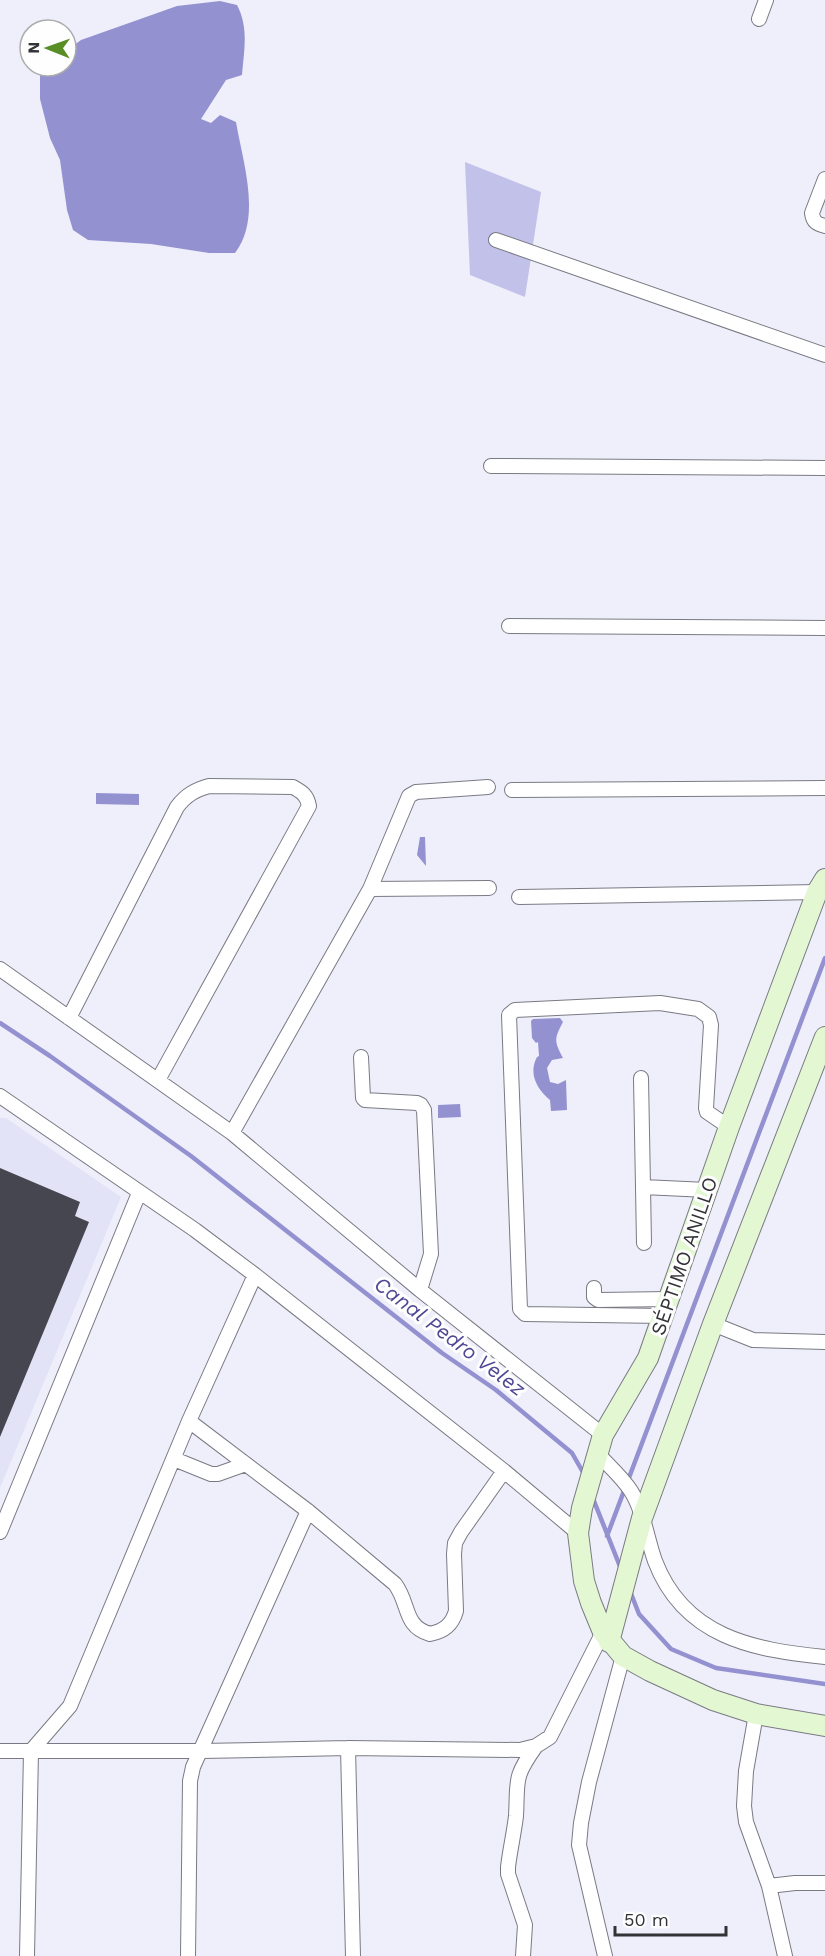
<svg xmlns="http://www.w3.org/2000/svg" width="825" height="1956" viewBox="0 0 825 1956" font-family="'Work Sans',sans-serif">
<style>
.built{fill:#e3e3f7}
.green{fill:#c1c1e9}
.water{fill:#9491d0}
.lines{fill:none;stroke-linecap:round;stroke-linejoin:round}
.stream{stroke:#9491d0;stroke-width:4.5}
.building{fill:#464650}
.street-casing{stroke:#7a7a84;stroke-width:16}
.secondary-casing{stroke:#7a7a84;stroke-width:22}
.street{stroke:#fff;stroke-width:14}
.secondary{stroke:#e3f8d2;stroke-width:20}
.labels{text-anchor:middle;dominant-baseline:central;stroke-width:6;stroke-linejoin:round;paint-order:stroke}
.street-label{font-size:20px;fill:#323237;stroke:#fefefe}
.water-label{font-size:21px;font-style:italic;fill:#504794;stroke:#fefefe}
</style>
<rect width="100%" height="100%" fill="#efeffb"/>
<path class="built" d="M0,1118H6L121,1197L0,1488Z"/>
<path class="green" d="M465,162L541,192L525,297L470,275Z"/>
<path class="water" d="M220,1L237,5C249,28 244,50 242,75L226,80L201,119L211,123L220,115L236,122C243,163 262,218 235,253H209L151,244L88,240L73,230L67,210L60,160L50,138L40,99V75L48,66H66V51L81,40L177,6Z
M96,793L139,794V805L96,804Z
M420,837H425L426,866L417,855Z
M560,1018L563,1022C554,1039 554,1041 563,1058L552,1060L547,1068L550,1082L558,1084L566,1080L567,1110L551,1111L550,1100C537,1089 528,1074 537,1057L539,1056L538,1042L536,1043L532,1038L531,1021L533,1019Z
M460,1104L461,1117L438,1118V1105Z"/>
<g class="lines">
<path class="stream" d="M0,1023L50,1056L191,1156L442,1353L496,1390L572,1453L584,1474
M592,1496L621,1569
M607,1536L825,958
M630,1591L639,1614L671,1649L716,1668L825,1684"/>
</g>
<path class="building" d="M0,1168L80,1202L75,1216L89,1222L0,1437Z"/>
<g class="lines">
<defs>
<path id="street" d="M759,19L766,0
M825,179L812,213C813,222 817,224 825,226
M496,240L825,355
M491,466L825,468
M509,626L825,628
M512,790L825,788
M370,889L489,888
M519,897L817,892
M0,969L232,1133L420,1290L603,1435
M69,1018L177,807C186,795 195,790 209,786L293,787C302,792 307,795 309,806L158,1080
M361,1057L363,1098L365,1100L417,1103L421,1105L424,1110L431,1254L420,1290
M641,1078L643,1187L707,1190
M0,1096L195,1230L255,1275L504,1471L578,1533
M232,1133L370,889L409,796L416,792L488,787
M643,1187L644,1243
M594,1288V1297L598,1300L670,1299
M664,1316L525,1314L520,1309L509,1015L515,1010L660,1003L698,1009L709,1017L711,1025L706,1108L707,1112L729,1127
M713,1324L753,1340L825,1342
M189,1421L308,1511L395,1584C410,1604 403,1626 430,1634C444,1631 452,1625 456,1611L454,1554L455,1543L461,1532L504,1471
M597,1453C608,1465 622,1477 631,1491C644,1512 647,1539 655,1561C684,1637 753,1650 825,1657
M174,1459L211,1474H218L246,1464
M0,1532L139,1193
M756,1714L746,1771L744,1806L746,1822L769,1886L785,1956
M348,1748L353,1956
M0,1751H202L348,1748L520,1750L536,1746L550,1737L603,1632
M769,1886L795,1883H825
M27,1956L31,1751L70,1706L189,1421L255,1275
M188,1956L190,1781L193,1767L308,1511
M523,1956L525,1925L508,1874V1867C510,1850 514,1833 516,1816C518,1780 513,1778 536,1746
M605,1956L579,1845L581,1823L589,1782L623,1656"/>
<path id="secondary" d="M825,879L817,892L729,1127L648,1358L603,1435L582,1508L578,1533L584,1581L591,1603L603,1632L623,1656L650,1671L713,1700L756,1714L825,1726
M609,1642L642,1518L713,1324L825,1037"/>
</defs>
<use href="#street" class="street-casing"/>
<use href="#secondary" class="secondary-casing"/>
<use href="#street" class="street"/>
<use href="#secondary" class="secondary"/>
</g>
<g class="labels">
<g class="street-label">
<text transform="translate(684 1256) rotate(-71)">SÉPTIMO ANILLO</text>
</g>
<g class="water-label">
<text transform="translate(450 1336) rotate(37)">Canal Pedro Velez</text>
</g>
</g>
<g transform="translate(48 48) rotate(271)"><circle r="28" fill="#fefefe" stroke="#acacae" stroke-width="1.5"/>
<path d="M0-4.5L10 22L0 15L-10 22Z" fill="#598d25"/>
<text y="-9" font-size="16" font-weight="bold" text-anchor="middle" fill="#323237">N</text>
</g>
<path d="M615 1926v9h111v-9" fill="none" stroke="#323237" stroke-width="3"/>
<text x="624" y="1926" font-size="18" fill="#323237" stroke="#fefefe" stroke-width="4.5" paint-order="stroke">50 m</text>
</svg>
